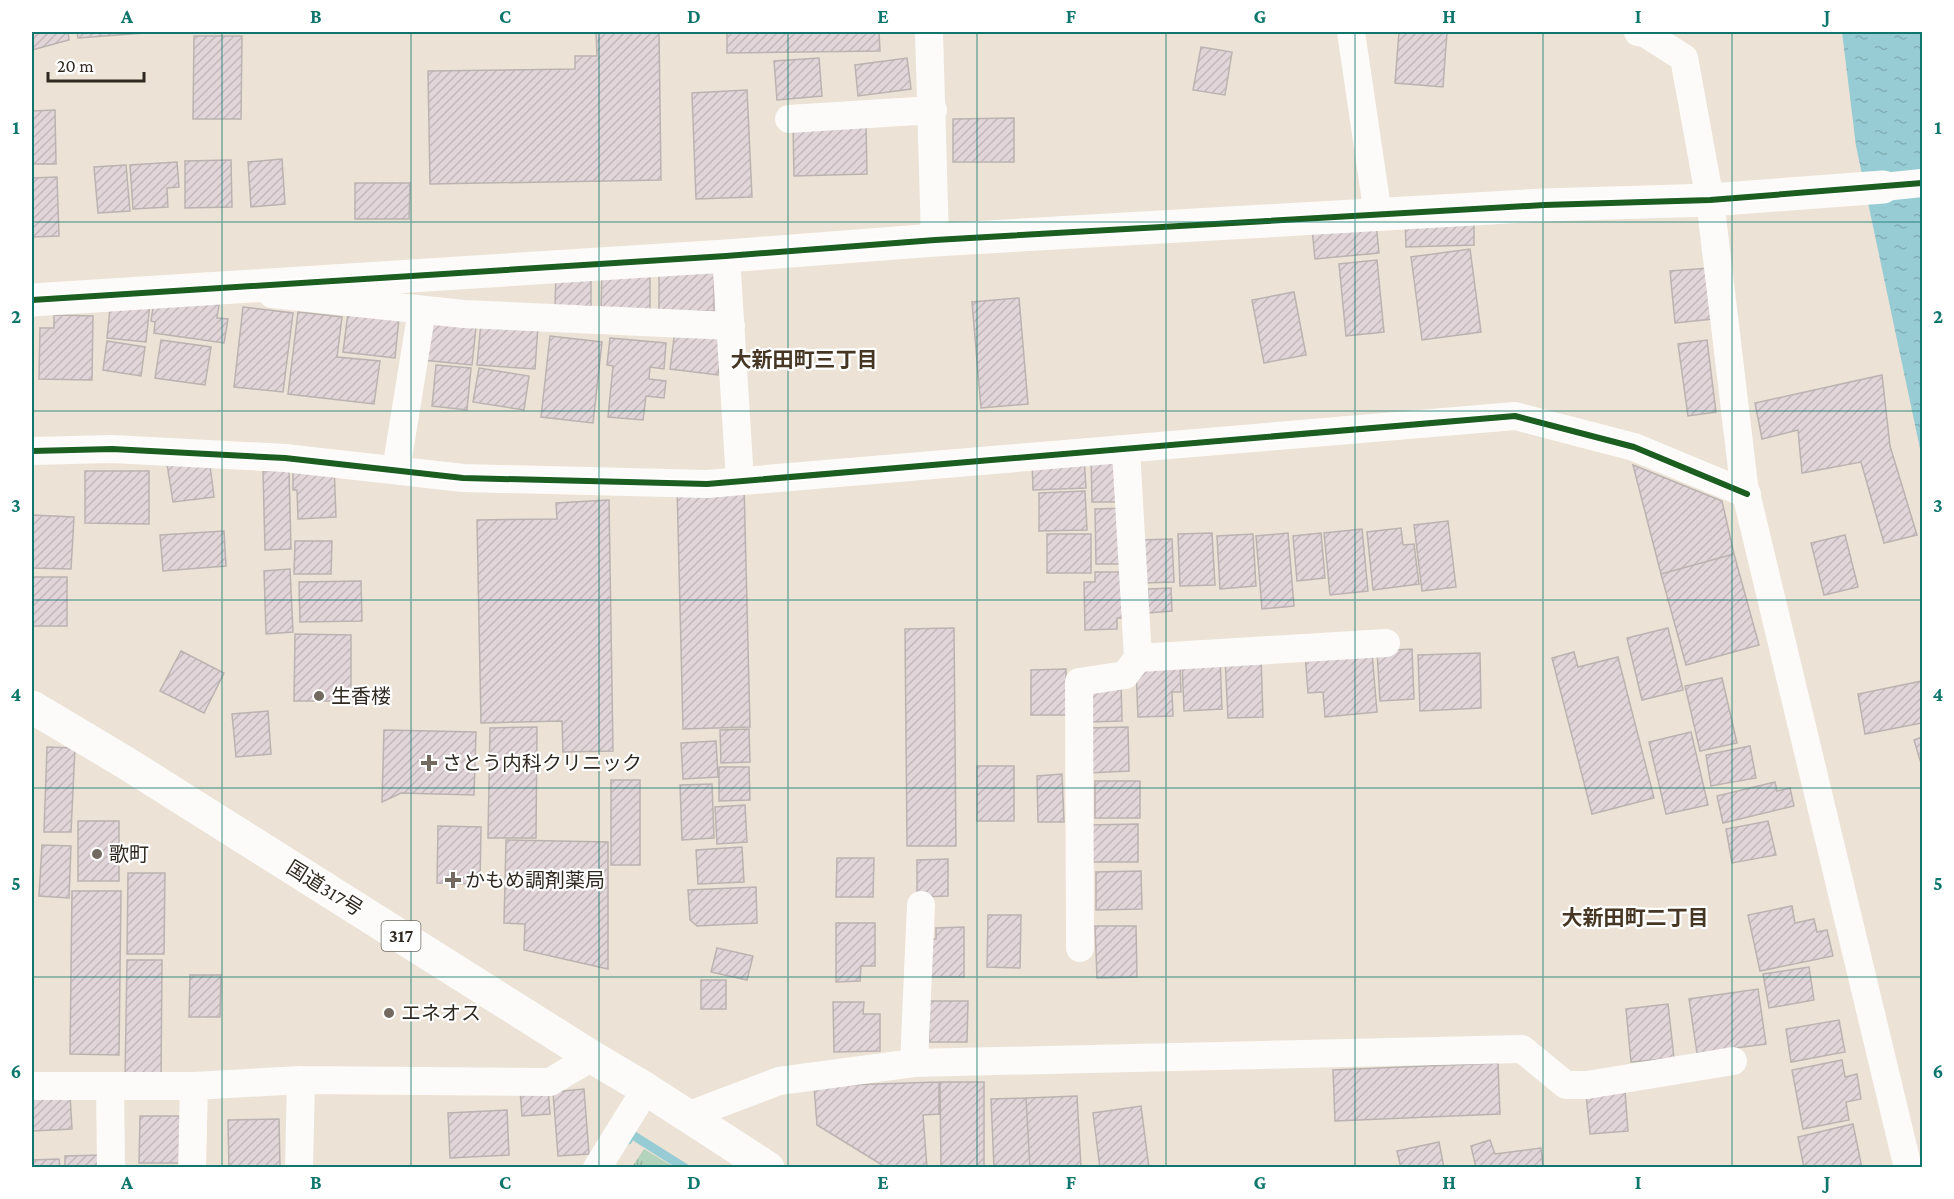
<svg xmlns="http://www.w3.org/2000/svg" width="1954" height="1199" viewBox="0 0 1954 1199" font-family="'Crimson Pro','Noto Sans JP',serif">
<style>
.park{fill:url(#park-tufts)}
.water{fill:url(#water-ripples)}
.lines{fill:none;stroke-linecap:round;stroke-linejoin:round}
.stream{stroke:#97ccd4;stroke-width:9}
.building{fill:url(#building-hatch);stroke:#bbb3b1;stroke-width:1.5}
.street{stroke:#fcfbf9;stroke-width:28}
.secondary{stroke:#fcfbf9;stroke-width:33}
.highway{stroke:#fcfbf9;stroke-width:33}
.cycleway-casing{stroke:#fff;stroke-width:10}
.cycleway{stroke:#1b5e20;stroke-width:6}
.grid{fill:none;stroke:#0f766e;stroke-width:1.5;stroke-opacity:0.55}
.poi-dot{fill:#726a60;stroke:#fff;stroke-width:2}
.labels{text-anchor:middle;dominant-baseline:central;stroke-width:4.5;stroke-linejoin:round;paint-order:stroke}
.shield{fill:#fff;stroke:#6e6964;stroke-width:1.5}
.shield-label{font-size:18px;font-weight:bold;fill:#302921}
.poi-label{font-size:20px;fill:#302921;stroke:#fff;text-anchor:start}
.street-label{font-size:20px;fill:#302921;stroke:#fff}
.neighbourhood-label{font-size:21px;font-weight:bold;fill:#453724;stroke:#fff}
.neatline{fill:none;stroke:#0f766e;stroke-width:2}
.grid-label{font-size:20px;text-anchor:middle;font-weight:bold;fill:#0f766e}
</style>
<defs>
<pattern id="park-tufts" width="24" height="20" patternUnits="userSpaceOnUse" patternTransform="scale(1.5)"><rect width="24" height="20" fill="#b4d3bc"/><path d="M3 7l-1-3M5 7V3M7 7l1-3M15 17l-1-3M17 17v-4M19 17l1-3" fill="none" stroke="#9bb5a1"/></pattern>
<pattern id="water-ripples" width="26" height="14" patternUnits="userSpaceOnUse" patternTransform="scale(1.5)"><rect width="26" height="14" fill="#97ccd4"/><path d="M2 4q2-2 4 0t4 0M15 11q2-2 4 0t4 0" fill="none" stroke="#82afb6"/></pattern>
<pattern id="building-hatch" width="6" height="6" patternUnits="userSpaceOnUse" patternTransform="scale(1.5)"><rect width="6" height="6" fill="#e2d5d9"/><path d="M-1 1l2-2M0 6l6-6M5 7l2-2" fill="none" stroke="#c2b7ba"/></pattern>
</defs>
<rect width="100%" height="100%" fill="#ece2d5"/>
<path class="park" d="M644,1149L674,1167H632Z"/>
<path class="water" d="M1842,32H1922V458L1856,146Z"/>
<g class="lines">
<path class="stream" d="M628,1140L631,1134L685,1168"/>
</g>
<path class="building" d="M32,32H68L69,40L32,50Z
M77,32H158L78,38Z
M596,32H659L661,180L430,184L428,71L575,69V56H597Z
M727,32H879L880,51L727,53Z
M1399,32H1447L1443,87L1395,83Z
M194,36H242L241,119H193Z
M1201,47L1232,52L1225,95L1193,90Z
M819,58L822,96L777,100L774,61Z
M907,58L911,89L858,96L855,65Z
M747,90L752,197L696,199L692,93Z
M55,110L56,164H32V111Z
M1014,118V162H953V119Z
M866,123L867,174L794,176L793,125Z
M282,159L285,204L251,207L248,162Z
M231,160L232,207L185,208V161Z
M177,162L179,187L167,188L168,207L133,209L130,165Z
M126,165L130,211L98,213L94,167Z
M57,177L59,236L32,237V178Z
M355,183H410L409,219H355Z
M1474,215V245L1406,247L1405,218Z
M1376,223L1379,253L1315,259L1312,229Z
M1470,249L1481,332L1422,340L1411,257Z
M1377,260L1384,332L1346,336L1339,264Z
M714,264V311L659,312V265Z
M602,268L650,269V312H601Z
M1709,268L1713,319L1675,323L1670,271Z
M556,273L591,274V306H555Z
M1294,292L1306,355L1264,363L1252,300Z
M155,295L219,305L217,318L228,319L224,343L154,333L155,322L151,321Z
M1019,298L1028,404L981,408L972,302Z
M111,299L150,303L146,342L107,338Z
M243,307L293,313L283,392L234,387Z
M298,312L342,317L337,357L380,361L374,404L288,394Z
M348,313L399,318L395,358L343,352Z
M54,315L93,316L92,380L39,379L40,328H54Z
M426,321L476,327L472,365L422,360Z
M481,322L538,326L535,369L477,365Z
M675,330L724,336L718,375L670,369Z
M550,336L602,342L593,423L541,417Z
M610,338L666,343L664,369L650,367L649,379L666,381L664,398L646,396L643,420L608,417L613,366L607,365Z
M161,340L211,347L205,385L155,378Z
M1707,340L1716,412L1688,416L1678,344Z
M107,341L145,347L141,376L103,370Z
M436,365L471,368L467,410L432,406Z
M479,368L529,376L524,410L473,402Z
M1882,375L1890,446L1917,535L1884,543L1861,462L1802,473L1798,430L1762,439L1755,403Z
M1091,456L1122,463L1123,502H1092Z
M209,458L214,497L173,502L167,464Z
M1084,458L1086,488L1033,490L1032,460Z
M334,464L336,517L298,519L297,490H293V466Z
M1633,465L1722,501L1734,554L1661,574Z
M289,470L291,549L265,550L263,471Z
M85,471H149V524L85,523Z
M744,484L750,727L683,729L677,486Z
M1085,491L1087,530L1039,531V493Z
M609,500L613,751L563,752L562,721L481,723L477,520L557,519L556,503Z
M1126,508L1127,564H1096L1095,509Z
M32,515L74,517L71,569L32,568Z
M1448,521L1456,587L1422,591L1414,525Z
M1401,528L1403,545L1414,544L1419,584L1373,590L1367,532Z
M1362,529L1368,591L1330,595L1324,533Z
M224,531L226,566L163,571L160,535Z
M1212,533L1215,585L1180,586L1178,534Z
M1288,533L1294,606L1262,609L1256,536Z
M1321,533L1325,578L1297,581L1293,536Z
M1047,534H1091V573H1047Z
M1253,534L1256,586L1220,589L1217,536Z
M1845,535L1858,587L1824,595L1811,543Z
M1172,539L1174,582L1143,583L1140,540Z
M295,541H332L331,574H294Z
M1734,554L1759,645L1686,665L1661,574Z
M290,569L293,632L266,634L264,571Z
M1095,572H1129V618H1117V629L1085,630L1084,582H1095Z
M32,577H67V626H32Z
M361,581L362,621L300,622L299,582Z
M1171,588L1172,611L1148,613V589Z
M954,628L956,846H907L905,629Z
M1668,628L1683,690L1642,700L1627,638Z
M295,634L351,635V701H294Z
M1412,649L1414,699L1380,701L1377,651Z
M181,651L224,673L204,713L160,691Z
M1574,652L1578,667L1618,657L1654,798L1592,814L1552,658Z
M1305,653H1372L1377,712L1325,717L1323,692L1308,693Z
M1480,653L1481,708L1420,711L1418,655Z
M1261,657L1263,717L1228,718L1225,658Z
M1220,658L1222,709L1184,711L1182,660Z
M1180,666L1181,692H1172L1173,716L1138,717L1136,668Z
M1066,669V715H1031V670Z
M1722,678L1737,743L1700,751L1685,686Z
M1922,681V723L1865,734L1858,694Z
M1121,682L1122,721L1088,722L1087,684Z
M268,711L271,754L236,757L232,714Z
M537,727L536,838H488L490,728Z
M1128,727L1129,771L1088,773L1087,728Z
M749,729L750,762L721,763L720,730Z
M384,730L476,732L474,795L401,793L382,802Z
M1691,732L1708,805L1666,814L1649,742Z
M1922,737V767L1914,740Z
M716,741L718,777L683,779L681,743Z
M1750,746L1756,778L1711,786L1706,755Z
M47,747L75,748L71,832H44Z
M977,766H1014V821H977Z
M719,767H749L750,800L719,801Z
M1062,774L1064,822H1038L1037,776Z
M611,780H640V865H611Z
M1095,781H1140V818H1095Z
M1775,782L1777,791L1790,788L1794,806L1723,823L1717,796Z
M712,784L714,838L682,840L680,785Z
M745,805L747,842L717,844L715,807Z
M78,821H119V881H78Z
M1768,821L1776,855L1732,863L1726,829Z
M1138,824V862H1091L1090,825Z
M438,826L481,827L480,884L437,883Z
M506,840L608,842V969L524,950L525,924L504,923Z
M42,845L71,846L69,898L39,896Z
M742,847L744,882L698,884L696,850Z
M837,858H874L873,897H836Z
M948,859V896L917,897V860Z
M1141,871L1142,909L1096,910V872Z
M128,873H165L164,954H127Z
M756,887L757,923L697,926L690,920L688,890Z
M72,891H121L119,1055L70,1054Z
M1792,906L1795,923L1814,919L1817,932L1827,930L1833,956L1760,971L1748,915Z
M988,915H1021L1020,968L987,967Z
M836,923H875V966H861L860,981L836,982Z
M1095,926H1136L1137,977L1097,978Z
M964,927V977H928V939H936V928Z
M717,948L753,956L747,980L711,972Z
M127,960H162L161,1082L125,1081Z
M1809,967L1814,1000L1769,1008L1763,974Z
M190,975H221L220,1017H189Z
M701,980H726V1009H701Z
M1758,989L1766,1044L1697,1053L1689,999Z
M929,1001H968L967,1042H929Z
M833,1002H864L863,1014H880V1051L834,1052Z
M1668,1004L1674,1058L1631,1062L1626,1009Z
M1839,1020L1845,1052L1791,1062L1786,1029Z
M1842,1060L1845,1077L1857,1074L1861,1099L1846,1102L1849,1120L1803,1129L1792,1070Z
M1498,1063L1500,1114L1335,1121L1333,1070Z
M939,1082V1114L923,1115L927,1168H887L817,1125L814,1086Z
M940,1082H984V1168H941Z
M548,1087L550,1114L522,1116L520,1089Z
M584,1089L589,1154L558,1156L553,1092Z
M1625,1091L1628,1131L1590,1134L1586,1094Z
M70,1095L72,1129L32,1131V1097Z
M1077,1096L1081,1168H1030L1026,1098Z
M1026,1098L1030,1168H994L991,1099Z
M1141,1106L1149,1168H1100L1093,1113Z
M507,1110L509,1155L450,1158L448,1113Z
M140,1116H180L179,1163H139Z
M279,1119L280,1168H229L228,1120Z
M1853,1124L1862,1168H1804L1798,1137Z
M1490,1140L1495,1154L1541,1148L1543,1167L1476,1168L1471,1146Z
M1439,1142L1444,1168H1401L1397,1151Z
M103,1155V1168H65V1156Z
M59,1159L60,1168H32V1160Z"/>
<g class="lines">
<path class="street" d="M929,32L935,240
M1351,32L1378,215
M1638,32L1646,34L1684,58L1710,200L1744,485L1908,1168
M789,119L933,110
M1883,187L1922,183
M726,256L740,481
M272,294L464,314L731,326
M32,451L112,449L285,458L463,478L707,484L1515,416L1634,447L1747,494
M396,470L422,310
M1138,658L1386,643
M1080,948L1079,682L1125,675L1138,658L1126,450
M914,1063L921,905
M32,1086H194L301,1080L550,1082L592,1057
M110,1086L111,1168
M687,1116L779,1081L914,1063L1522,1049L1566,1085H1587L1733,1061
M192,1168L194,1086
M299,1168L301,1080
M597,1168L646,1089"/>
<path class="secondary" d="M32,300L726,256L935,240L1544,205L1710,200L1883,187"/>
<path class="highway" d="M32,707L126,763L592,1057L646,1089L768,1168"/>
<defs>
<path id="cycleway" d="M32,300L726,256L935,240L1544,205L1710,200L1922,183
M32,451L112,449L285,458L463,478L707,484L1515,416L1634,447L1747,494"/>
</defs>
<use href="#cycleway" class="cycleway-casing"/>
<use href="#cycleway" class="cycleway"/>
</g>
<path class="grid" d="M222,32V1168M411,32V1168M599,32V1168M788,32V1168M977,32V1168M1166,32V1168M1355,32V1168M1543,32V1168M1732,32V1168M32,222H1922M32,411H1922M32,600H1922M32,788H1922M32,977H1922"/>
<g class="poi-dot">
<circle cx="319" cy="696" r="6"/>
<path d="M426 754h6v6h6v6h-6v6h-6v-6h-6v-6h6z"/>
<circle cx="97" cy="854" r="6"/>
<path d="M450 871h6v6h6v6h-6v6h-6v-6h-6v-6h6z"/>
<circle cx="389" cy="1013" r="6"/>
</g>
<g class="labels">
<rect class="shield" x="381.5" y="921" width="39" height="30" rx="4.5"/>
<g class="shield-label">
<text x="401" y="936">317</text>
</g>
<g class="poi-label">
<text x="331" y="696">生香楼</text>
<text x="442" y="763">さとう内科クリニック</text>
<text x="109" y="854">歌町</text>
<text x="465" y="880">かもめ調剤薬局</text>
<text x="401" y="1013">エネオス</text>
</g>
<g class="street-label">
<text transform="translate(325 888) rotate(32)">国道317号</text>
</g>
<g class="neighbourhood-label">
<text x="804" y="360">大新田町三丁目</text>
<text x="1635" y="918">大新田町二丁目</text>
</g>
</g>
<rect width="1954" height="1199" fill="none" stroke="#ffffff" stroke-width="66"/>
<path d="M48 72v9h96v-9" fill="none" stroke="#302921" stroke-width="3"/>
<text x="57" y="72" font-size="18" fill="#302921" stroke="#ffffff" stroke-width="4.5" paint-order="stroke">20 m</text>
<rect x="33" y="33" width="1888" height="1133" class="neatline"/>
<g class="grid-label">
<text x="127" y="23">A</text>
<text x="316" y="23">B</text>
<text x="505" y="23">C</text>
<text x="694" y="23">D</text>
<text x="883" y="23">E</text>
<text x="1071" y="23">F</text>
<text x="1260" y="23">G</text>
<text x="1449" y="23">H</text>
<text x="1638" y="23">I</text>
<text x="1827" y="23">J</text>
<text x="16" y="134">1</text>
<text x="1938" y="134">1</text>
<text x="16" y="323">2</text>
<text x="1938" y="323">2</text>
<text x="16" y="512">3</text>
<text x="1938" y="512">3</text>
<text x="16" y="701">4</text>
<text x="1938" y="701">4</text>
<text x="16" y="890">5</text>
<text x="1938" y="890">5</text>
<text x="16" y="1078">6</text>
<text x="1938" y="1078">6</text>
<text x="127" y="1189">A</text>
<text x="316" y="1189">B</text>
<text x="505" y="1189">C</text>
<text x="694" y="1189">D</text>
<text x="883" y="1189">E</text>
<text x="1071" y="1189">F</text>
<text x="1260" y="1189">G</text>
<text x="1449" y="1189">H</text>
<text x="1638" y="1189">I</text>
<text x="1827" y="1189">J</text>
</g>
</svg>
